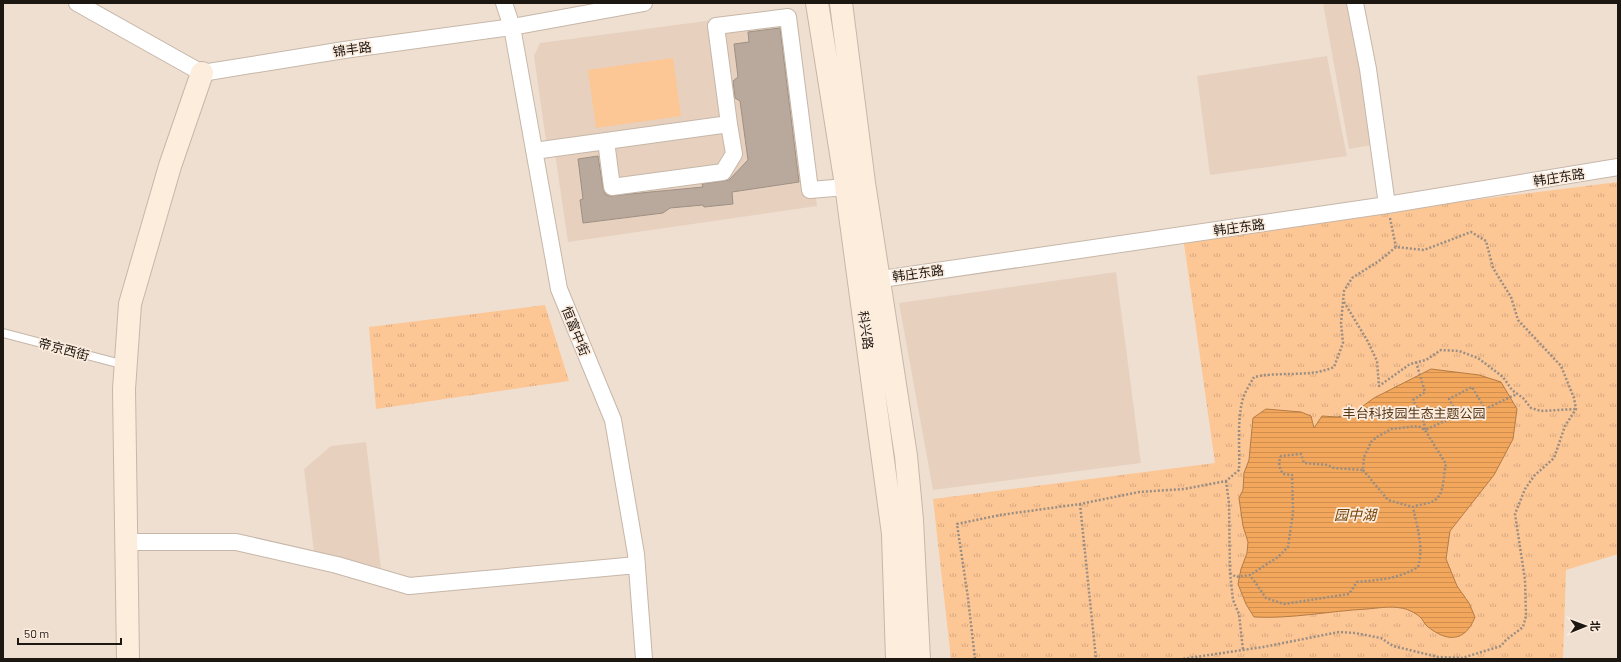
<svg xmlns="http://www.w3.org/2000/svg" width="1621" height="662" viewBox="0 0 1621 662" font-family="Barlow,'Noto Sans SC',sans-serif">
<style>
.built{fill:#e7d1be}
.park{fill:url(#park-tufts)}
.pitch{fill:#fdc695}
.water{fill:url(#water-rules);stroke:#b37c46}
.building{fill:#b9a99c;stroke:#9f9083}
.lines{fill:none;stroke-linecap:round;stroke-linejoin:round}
.lane-casing{stroke:#c6b7a9;stroke-width:10}
.street-casing{stroke:#c6b7a9;stroke-width:18}
.secondary-casing{stroke:#c6b7a9;stroke-width:24}
.path{stroke:#998e83;stroke-width:2.5;stroke-dasharray:2 2;stroke-linecap:butt}
.lane{stroke:#fff;stroke-width:8}
.street{stroke:#fff;stroke-width:16}
.secondary{stroke:#fdeddd;stroke-width:22}
.labels{text-anchor:middle;dominant-baseline:central;stroke-width:3.5;stroke-linejoin:round;paint-order:stroke}
.street-label{font-size:13px;fill:#1d1712;stroke:#fcecde}
.park-label{font-size:13px;fill:#563718;stroke:#fcecde}
.water-label{font-size:14px;font-style:italic;fill:#744306;stroke:#fcecde}
</style>
<defs>
<pattern id="park-tufts" width="24" height="20" patternUnits="userSpaceOnUse"><rect width="24" height="20" fill="#fdc695"/><path d="M3 7l-1-3M5 7V3M7 7l1-3M15 17l-1-3M17 17v-4M19 17l1-3" fill="none" stroke="#d8a97f"/></pattern>
<pattern id="water-rules" width="6" height="5" patternUnits="userSpaceOnUse"><rect width="6" height="5" fill="#f3a75c"/><path d="M0 2.5h6" fill="none" stroke="#d08f4f"/></pattern>
</defs>
<rect width="100%" height="100%" fill="#efdfd1"/>
<path class="built" d="M1323,3H1351L1371,145L1349,149Z
M788,10L797,17L817,206L568,242L554,147L547,148L534,56L540,43Z
M1327,56L1347,156L1210,175L1197,76Z
M1116,272L1141,463L933,490L899,303Z
M366,442L381,568L314,552L304,469L331,446Z"/>
<path class="park" d="M1618,182V554L1566,570L1563,659H951L933,499L1215,463L1183,236Z
M545,305L569,381L376,409L369,327Z"/>
<path class="pitch" d="M673,58L681,116L596,128L588,70Z"/>
<path class="water" d="M1431,369L1479,375L1501,382L1517,409L1513,439L1494,475L1450,531L1446,559L1457,586L1469,603L1475,617C1465,643 1446,642 1427,626C1424,624 1423,619 1420,617C1416,613 1405,608 1401,608C1390,606 1378,608 1367,609C1329,611 1292,619 1254,617L1246,604L1238,584L1241,569L1247,553L1248,542L1243,526L1239,498L1243,490L1244,473L1249,460L1253,418L1266,409L1301,412L1311,416L1314,428L1322,416L1337,417L1352,414L1374,398Z"/>
<path class="building" d="M780,28L799,182L732,192L733,204L704,207L703,205L670,208L663,213L583,223L580,200L583,199L578,159L598,156L603,188L605,194L609,196L703,187L702,184L729,180L748,160L740,101L735,98L733,81L738,77L734,44L749,42L748,32Z"/>
<g class="lines">
<defs>
<path id="lane" d="M3,333L125,365"/>
<path id="street" d="M77,3L202,73L344,50L512,27L644,3
M504,3L512,27L559,289L613,420L636,554L644,659
M1355,3L1368,69L1387,205
M606,141L612,187L723,172L734,154L729,124
M534,151L729,124L716,26L788,17L810,190L846,187
M868,281L1387,205L1618,167
M125,542H236L337,565L409,586L637,565"/>
<path id="secondary" d="M817,3L846,185L893,534L897,659
M841,3L864,183L906,456L912,520L919,659
M128,659L124,389L130,304L170,166L202,73"/>
</defs>
<use href="#lane" class="lane-casing"/>
<use href="#street" class="street-casing"/>
<use href="#secondary" class="secondary-casing"/>
<path class="path" d="M1390,218L1396,247
M1344,302L1367,340L1377,361L1379,386L1410,364L1426,360L1441,350L1459,351L1478,358L1503,377L1512,390L1523,398L1531,408L1541,411L1576,409
M1416,362L1425,392L1413,400L1424,422L1425,430L1458,415L1449,399L1472,387L1485,409L1517,394
M1363,470L1388,500L1413,507
M1226,481L1229,503L1230,573L1233,600L1239,614L1243,650
M1080,504L1096,659
M1230,573L1236,577L1250,575L1266,598L1284,604L1349,594L1357,582C1379,580 1398,579 1418,567C1424,547 1417,527 1413,507C1419,504 1430,504 1435,500C1445,493 1443,475 1446,464L1425,430L1418,426L1391,429L1377,437L1371,442L1364,457L1363,470L1334,468L1328,465L1304,463L1301,454L1281,456C1278,462 1279,468 1283,474L1292,475L1293,513L1288,547L1278,557L1250,575
M975,659L968,598L957,524L1000,515L1080,504L1139,492L1184,489L1226,481L1239,470C1240,447 1237,424 1242,402C1244,393 1250,384 1254,377C1281,371 1309,378 1334,367L1343,343L1341,323L1344,291L1352,278L1379,261L1396,247L1424,250L1471,232L1486,241L1493,268L1511,297L1518,320L1561,366L1574,398L1576,409L1565,426L1554,458L1534,476L1525,489L1515,514L1525,580L1526,616L1523,627L1506,640L1501,646L1462,658L1438,657L1393,646L1381,638L1355,633L1339,632L1263,647L1182,659"/>
<use href="#lane" class="lane"/>
<use href="#street" class="street"/>
<use href="#secondary" class="secondary"/>
</g>
<g class="labels">
<g class="street-label">
<text transform="translate(352 49) rotate(-8)">锦丰路</text>
<text transform="translate(1559 177) rotate(-9)">韩庄东路</text>
<text transform="translate(1239 227) rotate(-8)">韩庄东路</text>
<text transform="translate(918 273) rotate(-8)">韩庄东路</text>
<text transform="translate(866 330) rotate(82)">科兴路</text>
<text transform="translate(576 331) rotate(68)">恒富中街</text>
<text transform="translate(64 349) rotate(15)">帝京西街</text>
</g>
<g class="park-label">
<text x="1414" y="413">丰台科技园生态主题公园</text>
</g>
<g class="water-label">
<text x="1355" y="514">园中湖</text>
</g>
</g>
<rect width="1621" height="662" fill="none" stroke="#1d1712" stroke-width="8"/>
<g transform="translate(1585 626) rotate(89)" stroke="#fcecde" stroke-width="3" paint-order="stroke">
<path d="M0-3L7 15L0 10L-7 15Z" fill="#1d1712"/>
<text y="-6" font-size="11" font-weight="bold" text-anchor="middle" fill="#1d1712">北</text>
</g>
<path d="M18 638v6h103v-6" fill="none" stroke="#1d1712" stroke-width="2"/>
<text x="24" y="638" font-size="12" fill="#1d1712" stroke="#fcecde" stroke-width="3" paint-order="stroke">50 m</text>
</svg>
